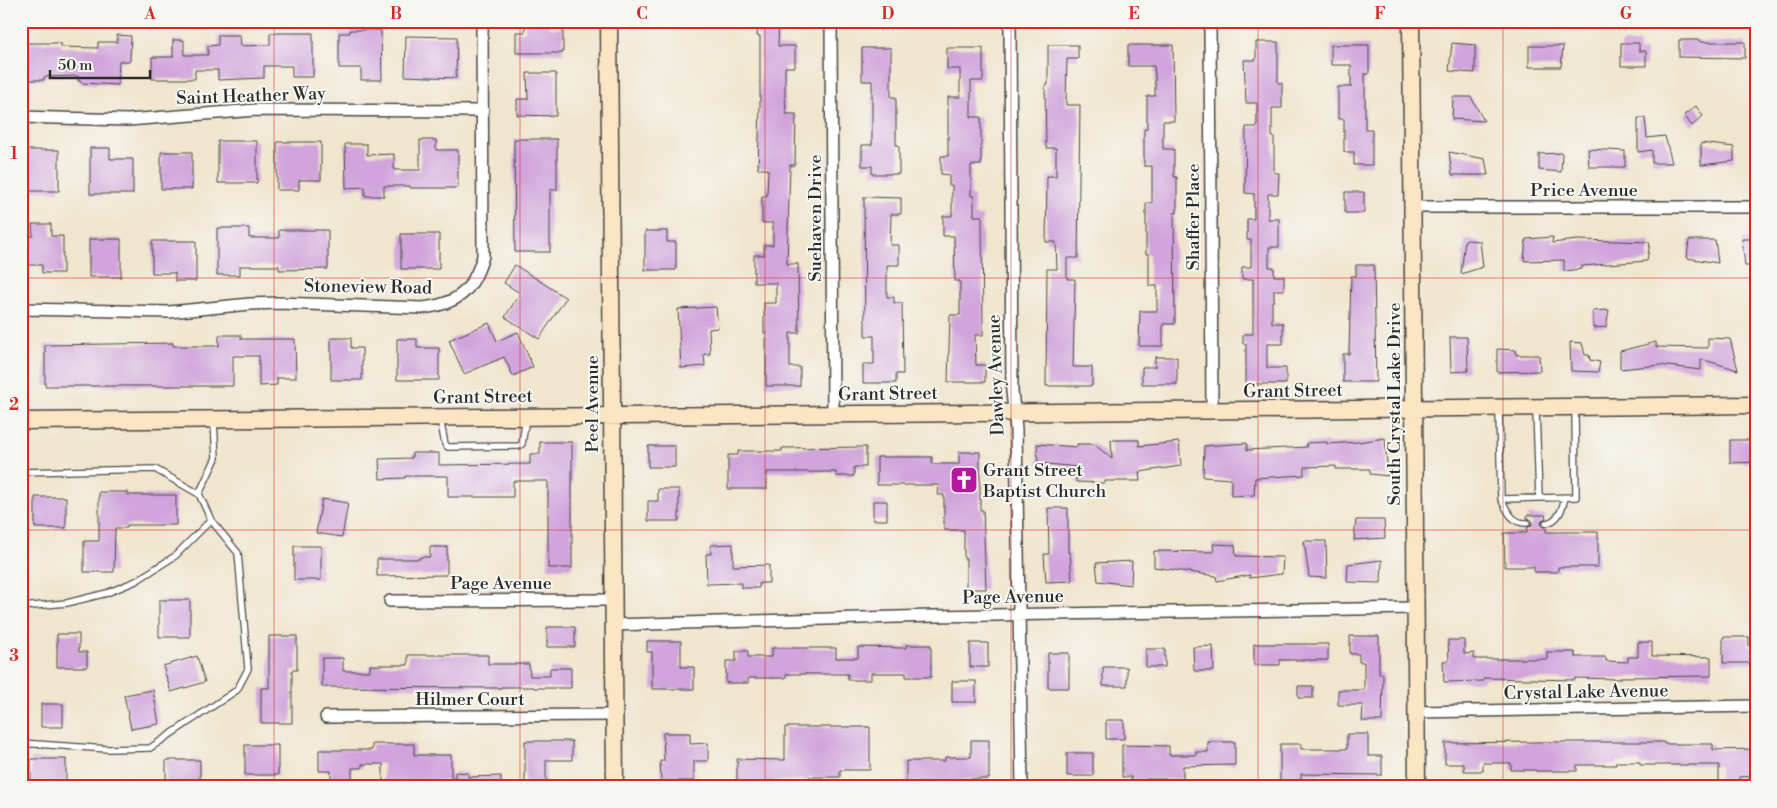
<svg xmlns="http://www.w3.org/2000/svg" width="1777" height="808" viewBox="0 0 1777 808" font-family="'Libre Bodoni',serif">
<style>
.building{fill:#d1a4dc}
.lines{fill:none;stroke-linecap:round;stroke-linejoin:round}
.lane-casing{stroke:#494743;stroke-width:8}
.street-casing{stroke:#494743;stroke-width:14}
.secondary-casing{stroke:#494743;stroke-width:19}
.lane{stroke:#fff;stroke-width:5.5}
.street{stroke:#fff;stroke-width:11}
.secondary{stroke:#fce5c4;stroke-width:16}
.grid{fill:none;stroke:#d62828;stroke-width:1;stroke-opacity:0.55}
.labels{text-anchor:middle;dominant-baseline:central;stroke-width:4;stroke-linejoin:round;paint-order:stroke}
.street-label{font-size:18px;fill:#2b2b2b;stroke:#f6f6f2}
.poi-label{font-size:18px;fill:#2b2b2b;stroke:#f6f6f2;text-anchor:start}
.neatline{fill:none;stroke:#d62828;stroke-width:2}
.grid-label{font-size:16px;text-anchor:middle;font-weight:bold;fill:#d62828}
</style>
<rect width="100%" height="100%" fill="#f6f6f2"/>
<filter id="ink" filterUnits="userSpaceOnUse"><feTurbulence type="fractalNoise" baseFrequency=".02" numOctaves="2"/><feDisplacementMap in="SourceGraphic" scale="10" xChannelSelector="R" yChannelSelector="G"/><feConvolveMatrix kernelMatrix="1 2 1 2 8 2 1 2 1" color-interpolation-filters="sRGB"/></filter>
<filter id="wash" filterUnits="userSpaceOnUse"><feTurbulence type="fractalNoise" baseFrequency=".0096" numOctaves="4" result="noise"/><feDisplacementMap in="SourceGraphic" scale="20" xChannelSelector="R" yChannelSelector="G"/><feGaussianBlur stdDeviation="1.12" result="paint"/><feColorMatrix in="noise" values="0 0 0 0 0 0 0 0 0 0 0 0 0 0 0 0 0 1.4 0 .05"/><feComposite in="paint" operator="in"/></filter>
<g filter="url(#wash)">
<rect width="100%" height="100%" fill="#f0e5cd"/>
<g id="blocks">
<path class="building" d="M525,21H550V28H563V53H516V32H525Z
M758,21H779L778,46H795V67H785V95L786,114H796L795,165H790L787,264H798L799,333H790V367H800V386H766V333H764V303H776V283H754V255H764V245H773V223H762V196H767L768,169H758L760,105V36H757Z
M350,30H381L382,80H361V68H339V33H350Z
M270,33H313V77H292V66H264V78L218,80V70H195V79H152V57H173V40H184V55H208V46L218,45V35H240L241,46L270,45Z
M117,35L131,36L130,61H119L118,85L81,83V81H78V76L44,77V80H21V43H61V47L98,48V42H117Z
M406,36L457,37L456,78L405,76Z
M1679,40H1700V42H1745V58L1679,57Z
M1256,42H1278V83H1282V108H1272V137H1274V173H1279L1278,194H1268V219H1279V247H1269V267H1274V276H1284V290H1274V301H1272V323H1283V344H1267V368H1286V384H1246V344H1243V334H1253V279H1242V267H1251V240H1247V219H1254V194L1245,193L1246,127H1257V103H1246L1244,60H1256Z
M1452,43L1475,45V73L1449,71Z
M1621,43H1639V51H1646V66H1621Z
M1048,45H1078V59H1067L1066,105H1080L1078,258H1067V279H1075L1073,367H1092V386H1046L1047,269H1057L1056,242H1046L1047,176H1056V148H1046L1045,85H1048Z
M1128,45H1173L1174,121H1163V149H1174V177H1177V213H1174L1175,324H1163V346H1139L1140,311H1157V286H1149V254H1146V203H1152V166H1144V129H1147V96H1155V76L1154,66H1128Z
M1331,45H1369V74H1365V129H1372V165H1354V152H1344V119H1338V87H1351V65H1331Z
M1529,46H1563L1561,67H1529Z
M862,48H891V97H896V145H899V174H872V166H862V145H872V81H862Z
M947,48H983V81H971V117H981V165H971V196H974V216H982L983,335H975L976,365H985V382H948L950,315H960V281H955L954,236H943V216H952V185H949V175L941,174V156H948V97H960V69H947Z
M527,73H556V116L517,115V99H528Z
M1453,97H1471L1484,121L1452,119Z
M1696,106L1703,116L1692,126L1684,115Z
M1638,118H1645L1647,138L1665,136L1672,163H1652V150L1638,152Z
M514,139H557V190H550V252H515Z
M420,140H436V150H458V188H410V186H384V196H365V187L346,188L345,144H367V155L394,154V170H420Z
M218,141H257V183H218Z
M277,142H321V180H299V190H277Z
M1701,143L1734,147V161L1701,165Z
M90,148H110V159H133V194H90Z
M1588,149L1625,151V167H1589Z
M22,150H59V191H22Z
M161,152H192V189H161Z
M1449,152L1485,159L1488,175H1452Z
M1562,153L1561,172L1539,170V154Z
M1345,192H1364V213H1345Z
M864,197L901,198V214H891L890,245H899V265H887V297H894V303H902L903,374H896V383H863V364H874V336H865Z
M32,224H51V236H63V273H42V265H21V236H33Z
M217,228H249V238H279V230H328V269L279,270V266H240V275H217Z
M645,231H667V242H676V270H645Z
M401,234H439V269H401Z
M1553,237L1552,243L1577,240L1650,242L1647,261L1582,266V269L1564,271V260L1524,261L1526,239Z
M89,239H121V277H89Z
M1742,239H1756V266H1745Z
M1465,240L1480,241L1483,267L1461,274Z
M1689,240H1715L1718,263L1687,258Z
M152,241H196V281H175V273H152Z
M515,265L566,298L539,339L505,317L520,293L504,283Z
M1356,265H1374L1376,382H1343V354H1349L1351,276H1356Z
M716,307L718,328L709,329L710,354H704L705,366L681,368L678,309Z
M1609,310L1606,327L1593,328V311Z
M489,323L497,341L518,332L533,367L513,376L504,357L464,374L449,340Z
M219,335H241V339H295L296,378H277V385L259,386V356H233V386H45V345L173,343V346H219Z
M1450,337H1467L1468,371L1451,372Z
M331,338H351V348H362V380H331Z
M1708,338L1730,339L1738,370L1701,359V370L1660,365L1620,369V351L1656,342V347L1708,348Z
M397,339H417V348H439V380H397Z
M1570,342L1582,343L1585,355H1589L1590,360L1600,362L1598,372L1571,371Z
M1497,349L1516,350V355H1539L1540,371L1497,372Z
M1155,357H1177V384H1142V367H1155Z
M1385,438L1388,476L1370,474V469H1336V466L1304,467V475L1255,478L1254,495L1231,496V479L1203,477L1204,446L1247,443V450L1307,447L1306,443L1327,442V444L1358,442Z
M1111,440H1139V446L1179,442L1181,466L1139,472L1140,481H1105V483L1076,482L1077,467L1038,463L1037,444L1077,447V444H1094L1112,459Z
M1730,440H1756V462L1730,463Z
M540,442H572V568H548V481H513V497H448V476H405V478L380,479L379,459L412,458V453H439V465L530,464V454H540Z
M648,446H675V467H648Z
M866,447V467H854V476H836V472H767V489H728V455H738V451H782V448Z
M959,452H980V510H983L986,589H966V559H964V530H944V495H938L939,485H877V457H932V464H959Z
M658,489H679V521H648V501H658Z
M99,492H127V495H176V525H127V528H115L114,572H84V541H99Z
M35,497H66V528H35Z
M322,499L348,503L342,537L316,533Z
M873,501H887V520H873Z
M1048,508H1068V553H1070L1072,581L1046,582L1044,554H1049Z
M1527,515H1545L1546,518L1542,520L1541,524L1546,528V532H1598V567H1558V572H1534V567H1505L1504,533H1527V528L1531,526L1532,523L1530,519L1527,518Z
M1356,520H1384L1385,538L1354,540Z
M1304,541H1326L1327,578L1309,577Z
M733,544V566L769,565V583H759V588H741V583L707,584L706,554H711V545Z
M1213,544L1235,545L1236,556L1283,557L1282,574L1249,578L1250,575L1217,581L1216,576L1154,567V551L1214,552Z
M294,546H321V580H294Z
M430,547H447V575L377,576V559H420V557H430Z
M1382,560L1381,583L1347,582L1348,564Z
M1132,561L1131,585L1098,581L1096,563Z
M159,600H190V637H159Z
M547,627H575V647H547Z
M57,634H79V652H87V667H57Z
M269,636H297V670H292V723H261V688H269Z
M1350,636H1379V674H1383L1382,721H1362L1363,705H1338V690H1364V662H1359V654H1350Z
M1723,637H1749V646H1756V663H1723Z
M1448,640H1464V654L1474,653V659H1547V652H1575V657H1606V661L1628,662V657H1638V642H1652V656L1711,657V676L1621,677V679L1575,678V680L1484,678V681L1444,682L1443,661H1449Z
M647,641H681V667H694V689H652V652H647Z
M970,643H988V667H970Z
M1254,644H1328V660H1280V665H1254Z
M906,645H931V677H906V673H871V680H848V674H786V678H748V683H726V661H736V651H748V657H772V648H836V658H858V647L906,648Z
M1213,646L1214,671H1194L1193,647Z
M1146,649H1165V667H1146Z
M1048,653H1069V688H1048Z
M408,655H488V664H529L530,676H550V668H571V688H534V687H501V688L322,687V658H343V671H370V665H408Z
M197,656L205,682L171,692L163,666Z
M1103,667H1127V686H1103Z
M952,681H976V702H952Z
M1298,686H1313V698H1298Z
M153,690L159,724L131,729L124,695Z
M41,704H63V727H41Z
M1106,720H1124V739H1106Z
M785,727H870V770H840V777H809V780L771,781V784H737V759L785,760Z
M663,733H690V744L708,743V761H694V781H661L660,761H664Z
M1347,734H1368V756H1382V775L1301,774V781H1280V744H1301V749H1347Z
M971,740H989V779H964V783H906V761H945V757H971Z
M525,741H572V760H546V787H525Z
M1208,742H1235V765L1183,766V779H1147V782H1131V777H1122V745L1169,746V755H1196V752H1208Z
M1536,742H1664V744H1713V750L1756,749V776L1739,777V787H1719V765H1640V762H1616V765H1577V771H1536V770H1511V763H1483V771H1464V764H1445V743Z
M372,744H414V755H451V777H455V772L468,773V777L501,776V787L447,786V781H414V787H404V782H383V764H362V768H352V782H331V771H319V750H372Z
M245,745H278V775H245Z
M1067,753H1093V776H1067Z
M31,759H66V787H31Z
M166,760H200V787H166Z"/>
</g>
</g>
<g filter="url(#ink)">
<use href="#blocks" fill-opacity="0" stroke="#494743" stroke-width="1"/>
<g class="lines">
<defs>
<path id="lane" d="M1536,410L1539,498
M1499,411L1501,499L1576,497L1575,408
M440,419L445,444L448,447L519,446L522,444L526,418
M21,472L155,469L199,494L216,458L214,422
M199,494L211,520
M1501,499C1507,510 1512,524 1527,523
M1546,523C1559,521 1562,509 1565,498
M21,607L67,603L107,593L136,581L175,556L211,520L238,553L248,669L237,690L150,748L108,749L21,743"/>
<path id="street" d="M831,21L833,414
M1010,21L1012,391L1016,429L1022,787
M1210,21L1212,412
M21,117L128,120L256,110L483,111
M1413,207H1756
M21,309L169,312L250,304L278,303L422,308C458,304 473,291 483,256L482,21
M390,601L612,600
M612,625L933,616L1415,608
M1416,712L1756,706
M326,717L613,715"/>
<path id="secondary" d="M609,21L615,787
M1411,21L1417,787
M21,421C599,416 1178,412 1756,405"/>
</defs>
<use href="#lane" class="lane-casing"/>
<use href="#street" class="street-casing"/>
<use href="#secondary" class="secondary-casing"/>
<use href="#lane" class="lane"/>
<use href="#street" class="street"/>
<use href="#secondary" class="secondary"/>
</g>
</g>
<path class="grid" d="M274,21V787M520,21V787M765,21V787M1011,21V787M1258,21V787M1503,21V787M21,278H1756M21,530H1756"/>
<defs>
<symbol id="church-square" viewBox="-11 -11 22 22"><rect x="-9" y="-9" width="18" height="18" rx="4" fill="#b5179e" stroke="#f6f6f2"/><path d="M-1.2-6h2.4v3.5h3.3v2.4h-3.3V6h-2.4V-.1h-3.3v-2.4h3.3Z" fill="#fff"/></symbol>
</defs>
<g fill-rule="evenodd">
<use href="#church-square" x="948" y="464" width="32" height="32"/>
</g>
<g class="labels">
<g class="street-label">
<text transform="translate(251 96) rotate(-2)">Saint Heather Way</text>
<text x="1584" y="190">Price Avenue</text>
<text transform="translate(1193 217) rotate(-90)">Shaffer Place</text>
<text transform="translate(815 218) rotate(-90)">Suehaven Drive</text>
<text transform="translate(368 287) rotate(1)">Stoneview Road</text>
<text transform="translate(996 375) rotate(-92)">Dawley Avenue</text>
<text transform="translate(1293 391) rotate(-1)">Grant Street</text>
<text transform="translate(888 394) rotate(-1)">Grant Street</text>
<text transform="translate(483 397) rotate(-1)">Grant Street</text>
<text transform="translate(592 404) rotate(-90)">Peel Avenue</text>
<text transform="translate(1394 404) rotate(-90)">South Crystal Lake Drive</text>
<text x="501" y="583">Page Avenue</text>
<text transform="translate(1013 597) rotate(-1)">Page Avenue</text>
<text transform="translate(1586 692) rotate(-1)">Crystal Lake Avenue</text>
<text x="470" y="699">Hilmer Court</text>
</g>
<g class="poi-label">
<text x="983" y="470">Grant Street<tspan x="983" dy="21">Baptist Church</tspan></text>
</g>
</g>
<rect width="1777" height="808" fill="none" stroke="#f6f6f2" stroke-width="55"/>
<path d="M50 70v8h100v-8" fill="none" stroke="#2b2b2b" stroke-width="2.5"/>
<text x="58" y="70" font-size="15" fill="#2b2b2b" stroke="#f6f6f2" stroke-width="4" paint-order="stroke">50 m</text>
<rect x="28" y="28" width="1722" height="752" class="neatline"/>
<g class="grid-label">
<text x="150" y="19">A</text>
<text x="396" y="19">B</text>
<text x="642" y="19">C</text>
<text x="888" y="19">D</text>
<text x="1134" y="19">E</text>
<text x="1380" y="19">F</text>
<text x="1626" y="19">G</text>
<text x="14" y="159">1</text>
<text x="14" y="410">2</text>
<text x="14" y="661">3</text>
</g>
</svg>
